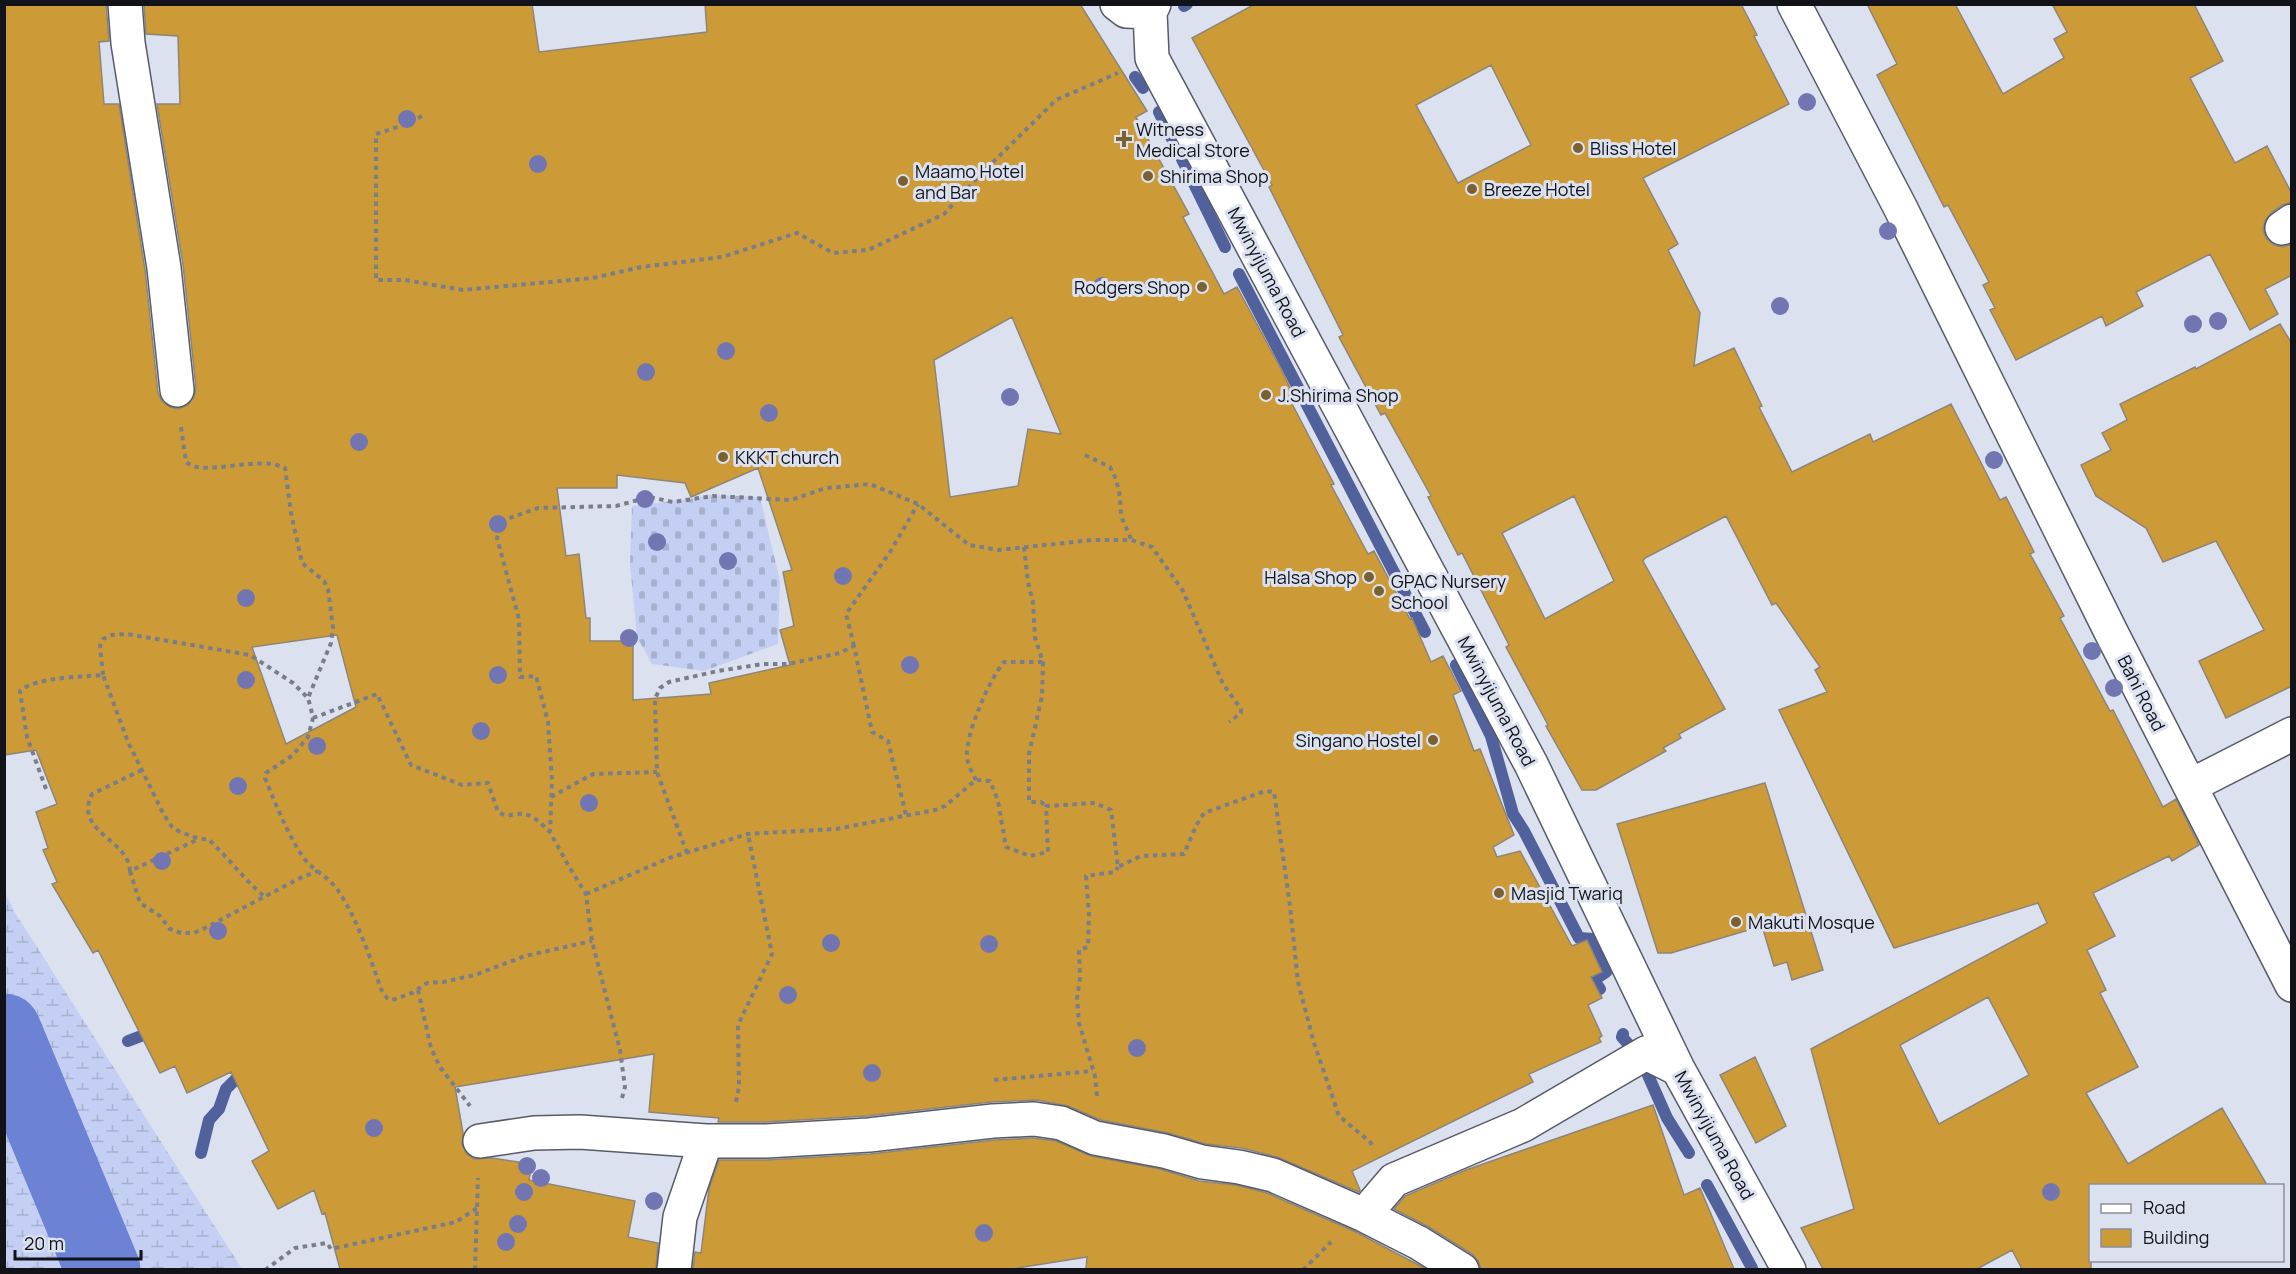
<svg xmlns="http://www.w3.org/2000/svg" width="2296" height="1274" viewBox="0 0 2296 1274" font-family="Manrope,sans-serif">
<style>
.wetland{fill:url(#wetland-marsh)}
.cemetery{fill:url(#cemetery-stones)}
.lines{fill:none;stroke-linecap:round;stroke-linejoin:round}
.stream{stroke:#51619c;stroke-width:12}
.river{stroke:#6c82d5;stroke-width:75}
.building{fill:#cc9b37;stroke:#8d8578;stroke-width:1.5;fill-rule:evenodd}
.minor-casing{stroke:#575b68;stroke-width:36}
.path{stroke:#7a7e88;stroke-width:4;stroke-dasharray:4.5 4.5;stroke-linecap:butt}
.minor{stroke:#fff;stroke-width:33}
.tree{fill:#7175b1}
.poi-dot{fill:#7a6132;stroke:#dce1f0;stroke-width:2}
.labels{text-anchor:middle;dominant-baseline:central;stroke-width:6;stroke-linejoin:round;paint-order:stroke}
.poi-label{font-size:18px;fill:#111318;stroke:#dce1f0;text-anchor:start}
.street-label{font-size:18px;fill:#111318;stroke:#dce1f0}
</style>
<defs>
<pattern id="wetland-marsh" width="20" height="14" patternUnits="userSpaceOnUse" patternTransform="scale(1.5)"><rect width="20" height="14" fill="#c4cff3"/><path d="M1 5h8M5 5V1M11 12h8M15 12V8" fill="none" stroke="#a7b1d0"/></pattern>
<pattern id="cemetery-stones" width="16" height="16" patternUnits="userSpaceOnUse" patternTransform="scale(1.5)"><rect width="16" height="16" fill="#c4cff3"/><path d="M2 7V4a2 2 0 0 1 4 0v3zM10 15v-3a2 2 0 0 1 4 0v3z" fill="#a7b1d0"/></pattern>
</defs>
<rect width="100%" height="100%" fill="#dce1f0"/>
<path class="wetland" d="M5,892L14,911L242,1269H5Z"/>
<path class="cemetery" d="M710,495L760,497L780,581L778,644L704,671L652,664L637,637L630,565L632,506L697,498Z"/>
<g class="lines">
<path class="stream" d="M1184,6L1187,4
M1135,77L1143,88
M1159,112L1225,247
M1239,274L1425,632
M1456,665L1491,736L1513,814L1524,831L1579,938L1593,939L1606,972L1594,980L1600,989
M1623,1034L1622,1037L1640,1057L1667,1118L1689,1153
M128,1041L157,1030
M201,1153L209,1120L219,1109L226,1089L236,1079L248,1073
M1707,1185L1752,1268"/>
<path class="river" d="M4,1031L103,1270"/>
</g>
<path class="building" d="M4,4H106L109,41L99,42L104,104H119L145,270L158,393L162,401L170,407L178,409L188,405L194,397L196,388L183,265L157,104H180L178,36L146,34L144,4H532L539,52L707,32L705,4H1080L1147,111L1136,117L1189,214L1183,217L1224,294L1237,287L1281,369L1295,398L1290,400L1334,484L1331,485L1368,554L1374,551L1410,619L1412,618L1431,662L1443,656L1461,691L1453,695L1474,751L1480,749L1514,835L1493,847L1497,857L1520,851L1572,946L1587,940L1602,972L1591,977L1602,998L1588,1005L1602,1036L1599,1038L1601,1042L1529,1074L1533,1082L1352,1171L1360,1190L1359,1192L1277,1157L1242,1148L1206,1144L1168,1133L1101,1120L1068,1106L1037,1100L991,1102L867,1116L765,1122H718L719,1118L649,1112L654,1054L455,1087L463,1133L462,1144L466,1153L474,1159L492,1158L532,1164L529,1180L635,1201L628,1237L658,1243L656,1269H340L325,1213L322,1214L314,1190L278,1209L252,1161L269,1151L231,1072L187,1093L175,1066L160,1073L98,950L93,953L52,884L57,882L43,850L48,848L36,812L57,804L36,750L4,755ZM1012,317L1061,434L1028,429L1018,486L950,497L934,360ZM758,468L792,570L783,572L794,626L780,630L790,665L709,683L711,694L633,700V641H590V618H586L579,554L566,556L557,488H617V475L685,483L691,497ZM337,635L356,707L286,744L252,647Z
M1255,4H1741L1757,35L1754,36L1789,104L1643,178L1678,244L1668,250L1700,313L1694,366L1734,348L1762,406L1759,407L1792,472L1870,434L1873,442L1951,404L2000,500L2006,497L2034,552L2030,554L2064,616L2060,618L2110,711L2113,710L2163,807L2176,799L2199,845L2172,861L2169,856L2093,893L2115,936L2087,950L2106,990L2100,993L2138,1067L2086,1093L2128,1164L2222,1108L2267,1185H2091V1269H2022L2012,1250L1977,1269H1823L1801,1228L1854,1209L1811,1049L2047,923L2038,903L1894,948L1779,710L1827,692L1815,670L1820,667L1776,603L1772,605L1726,516L1645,558L1643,561L1725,709L1679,734L1681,738L1663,748L1666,751L1596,790H1582L1546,726L1548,725L1506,647L1509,645L1462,553L1458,555L1428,497L1431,496L1385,413L1381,415L1339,337L1343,335L1269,187L1272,185L1192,38ZM1491,65L1531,145L1458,183L1416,105ZM1574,496L1614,581L1545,619L1502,533ZM1988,997L2029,1075L1939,1124L1900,1045Z
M1867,4H1955L2003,94L2064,58L2054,39L2067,32L2052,4H2194L2223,61L2190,78L2235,163L2267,146L2292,194V202L2282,205L2271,213L2265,221L2263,229L2266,238L2274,245L2283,247L2292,244V275L2265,289L2278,314L2250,330L2210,254L2136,292L2143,306L2106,326L2102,316L2016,360L1990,310L1995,308L1983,285L1989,282L1948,205L1944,207L1877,75L1897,64Z
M2280,324L2292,344V686L2226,718L2199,661L2264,630L2216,541L2163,562L2146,528L2096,496L2081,465L2111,450L2102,433L2127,420L2120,404L2195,367L2196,369Z
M1765,783L1823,970L1792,980L1787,962L1774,966L1762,926L1671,953H1658L1617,824Z
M1755,1057L1786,1126L1756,1143L1720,1075Z
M1653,1105L1684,1195L1700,1188L1734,1269H1481L1478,1261L1472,1254L1429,1227L1394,1209L1405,1196L1466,1170Z
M1033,1138L1056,1141L1091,1156L1160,1169L1199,1181L1236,1185L1267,1193L1356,1232L1426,1269H1086L1087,1257L1012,1269H693L695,1252L701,1253L709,1189L719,1160H767L870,1154L995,1140Z"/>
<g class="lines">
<defs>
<path id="minor" d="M125,4L128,43L164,268L177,390
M1117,4L1126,11L1150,12
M1154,4L1150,12L1152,58L1531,764L1678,1069L1789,1270
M1794,4L1900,207L2111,632L2292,985
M2282,228L2292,221
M2190,786L2292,734
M480,1141L534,1133L580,1132L706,1141H766L869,1135L993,1121L1034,1119L1061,1123L1095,1138L1164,1151L1202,1162L1239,1167L1273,1175L1364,1215L1419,1243L1462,1270
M1364,1215L1394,1180L1523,1125L1646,1053L1678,1069
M674,1270L680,1217L706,1141"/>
</defs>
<use href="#minor" class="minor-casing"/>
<path class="path" d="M422,116L407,124L376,134V280H405L463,290L593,278L641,267L722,257L797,233L833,253L868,250L944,214L981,174L1056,100L1118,73
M181,427L186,462C204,478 257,454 285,468L291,513L302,563L324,581L328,589L333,627L331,643L308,698
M1085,455L1110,467L1116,479L1120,497L1121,516L1131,539
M1024,547L1028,582L1033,603L1035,638L1043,662L1042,696L1029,754V802H1041L1046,806
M854,646L846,614L890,552L918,504
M103,675L100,646L103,639L112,635L127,634L250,655L293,683L308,698L311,709L313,718L308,737L293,755L266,773L265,778C276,805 287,833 303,857C313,871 330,877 339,892C357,919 370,957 381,989L387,998L392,1000L412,993L427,983L443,982L475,975L525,956L592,941
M313,718L377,694L411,765L462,785L488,783L498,812L506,816C529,810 534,817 550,832
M142,770L92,794C73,832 129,839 130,871L199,839
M976,780C972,772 966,762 967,753C968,729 989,680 1004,662H1043
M46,789L27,737L20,691C35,677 82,677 103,675L128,742L164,815L172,827L180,832L200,839H208C229,858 244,880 265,897
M551,797L593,774L657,772
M687,853L657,772L655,699L660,688L669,682L718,671L763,664H788L840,653L854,646L872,732L888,741L906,815
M130,871L140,903L160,916L170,929L181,933H194L205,928L300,878L318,871
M586,894L669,858L748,834L836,829L935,810L945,806L976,780L990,781L998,801L1006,847L1030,856L1048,852L1046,806L1095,803L1111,810L1118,867L1141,856L1184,854L1196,826L1204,813L1265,791L1274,792L1290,906L1298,982L1314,1043L1339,1116L1370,1142L1374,1149
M418,990L431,1048L440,1067L470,1106
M994,1080L1093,1071
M1097,1096L1095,1076L1079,1023L1077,998L1080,978L1079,950L1088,947L1089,915L1086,876L1115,872L1118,867
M622,1098L625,1087L620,1050L592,941L586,894L568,865L550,832L552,781L548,722L536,676L520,677L519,619L497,538L504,520L538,508L616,506L649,497L673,502L713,496L791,500L826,488L870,484L918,504L969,545L998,550L1092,540H1131L1152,547L1183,591L1223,684L1241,709V713L1229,722
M736,1102L739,1087L738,1025L772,954L748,834
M265,1270L295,1248L327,1243L331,1249L456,1222L477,1208
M475,1270L478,1178
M1303,1270L1331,1242"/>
<use href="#minor" class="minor"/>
</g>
<g class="tree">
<circle cx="1807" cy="102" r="9"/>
<circle cx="407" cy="119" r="9"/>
<circle cx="538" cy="164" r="9"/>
<circle cx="1888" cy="231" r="9"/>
<circle cx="1102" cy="286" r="9"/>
<circle cx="1780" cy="306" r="9"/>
<circle cx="2218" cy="321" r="9"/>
<circle cx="2193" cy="324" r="9"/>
<circle cx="726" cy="351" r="9"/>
<circle cx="646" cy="372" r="9"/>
<circle cx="1010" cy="397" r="9"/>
<circle cx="769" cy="413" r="9"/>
<circle cx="359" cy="442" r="9"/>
<circle cx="1994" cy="460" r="9"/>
<circle cx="645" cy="499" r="9"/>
<circle cx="498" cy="524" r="9"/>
<circle cx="657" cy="542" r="9"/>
<circle cx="728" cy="561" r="9"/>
<circle cx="843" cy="576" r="9"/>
<circle cx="246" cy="598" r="9"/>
<circle cx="629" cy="638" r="9"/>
<circle cx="2092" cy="651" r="9"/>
<circle cx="910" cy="665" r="9"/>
<circle cx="498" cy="675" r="9"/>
<circle cx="246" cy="680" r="9"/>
<circle cx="2114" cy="688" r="9"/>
<circle cx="481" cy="731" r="9"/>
<circle cx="317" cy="746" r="9"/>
<circle cx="238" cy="786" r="9"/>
<circle cx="589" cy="803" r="9"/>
<circle cx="162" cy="861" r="9"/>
<circle cx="218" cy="931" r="9"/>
<circle cx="831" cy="943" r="9"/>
<circle cx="989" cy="944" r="9"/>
<circle cx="788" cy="995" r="9"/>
<circle cx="1137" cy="1048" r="9"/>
<circle cx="872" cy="1073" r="9"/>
<circle cx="374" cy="1128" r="9"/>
<circle cx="527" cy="1166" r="9"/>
<circle cx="541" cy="1178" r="9"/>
<circle cx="524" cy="1192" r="9"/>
<circle cx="2051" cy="1192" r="9"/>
<circle cx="654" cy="1201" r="9"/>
<circle cx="518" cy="1224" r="9"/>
<circle cx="984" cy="1233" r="9"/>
<circle cx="506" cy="1242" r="9"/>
</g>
<g class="poi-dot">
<path d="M1121 130h6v6h6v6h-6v6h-6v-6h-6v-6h6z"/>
<circle cx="1578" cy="148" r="6"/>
<circle cx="1148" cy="176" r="6"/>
<circle cx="903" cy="181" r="6"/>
<circle cx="1472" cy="189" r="6"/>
<circle cx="1202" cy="287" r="6"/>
<circle cx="1266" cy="395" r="6"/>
<circle cx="723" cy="457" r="6"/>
<circle cx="1369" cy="577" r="6"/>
<circle cx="1379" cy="591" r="6"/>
<circle cx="1433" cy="740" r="6"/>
<circle cx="1499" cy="893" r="6"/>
<circle cx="1736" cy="922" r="6"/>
</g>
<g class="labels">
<g class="poi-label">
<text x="1136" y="129">Witness<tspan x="1136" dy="21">Medical Store</tspan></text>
<text x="1590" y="148">Bliss Hotel</text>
<text x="915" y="171">Maamo Hotel<tspan x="915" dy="21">and Bar</tspan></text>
<text x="1160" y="176">Shirima Shop</text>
<text x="1484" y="189">Breeze Hotel</text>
<text x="1190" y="287" text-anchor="end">Rodgers Shop</text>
<text x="1278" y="395">J.Shirima Shop</text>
<text x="735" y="457">KKKT church</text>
<text x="1357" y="577" text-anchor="end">Halsa Shop</text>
<text x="1391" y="581">GPAC Nursery<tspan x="1391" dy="21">School</tspan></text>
<text x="1421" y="740" text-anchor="end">Singano Hostel</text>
<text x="1511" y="893">Masjid Twariq</text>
<text x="1748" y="922">Makuti Mosque</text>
</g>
<g class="street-label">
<text transform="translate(1267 272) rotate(62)">Mwinyijuma Road</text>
<text transform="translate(2142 693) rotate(63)">Bahi Road</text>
<text transform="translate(1497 701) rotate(62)">Mwinyijuma Road</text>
<text transform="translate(1715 1135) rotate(61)">Mwinyijuma Road</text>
</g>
</g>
<rect width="2296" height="1274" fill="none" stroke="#111318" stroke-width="12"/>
<rect x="2089" y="1184" width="195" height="78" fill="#dce1f0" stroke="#8b8f9a" stroke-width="1.5"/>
<rect x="2101" y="1204" width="30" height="9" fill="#ffffff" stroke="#8b8f9a" stroke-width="1.5"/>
<text x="2143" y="1214" font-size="18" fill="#111318">Road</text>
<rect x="2101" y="1229" width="30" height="18" fill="#cc9b37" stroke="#8b8f9a" stroke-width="1.5"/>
<text x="2143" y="1244" font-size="18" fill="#111318">Building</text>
<path d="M15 1250v9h126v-9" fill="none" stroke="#111318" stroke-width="3"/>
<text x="24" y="1250" font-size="18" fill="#111318" stroke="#dce1f0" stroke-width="4.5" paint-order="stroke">20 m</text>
</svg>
